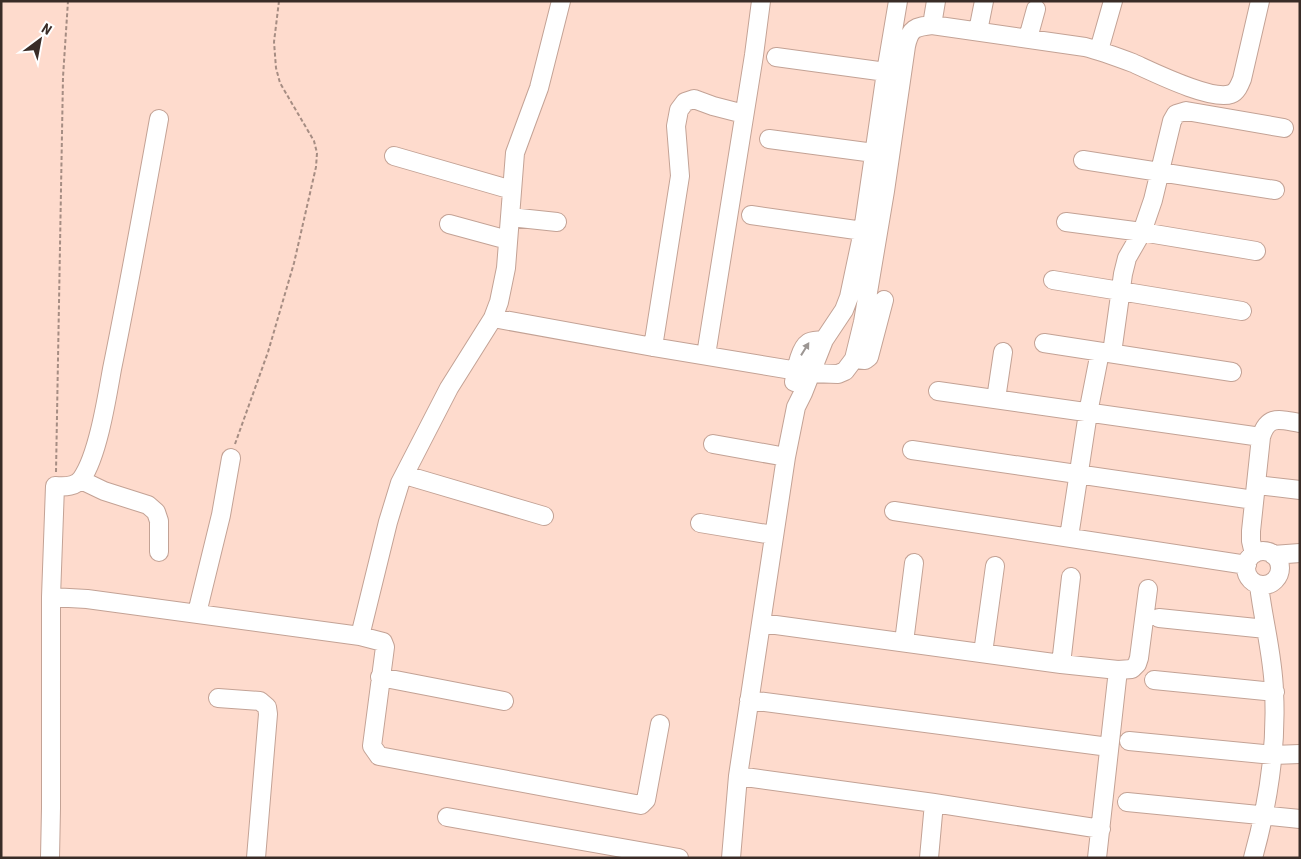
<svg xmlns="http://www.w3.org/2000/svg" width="1301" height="859" viewBox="0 0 1301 859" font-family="'Roboto Condensed',sans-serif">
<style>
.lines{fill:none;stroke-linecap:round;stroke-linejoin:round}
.minor-casing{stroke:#c3a295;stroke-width:20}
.path{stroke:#a68d83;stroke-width:2;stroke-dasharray:4 2.5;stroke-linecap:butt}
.minor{stroke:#fff;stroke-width:18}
.oneway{fill:#9c9693}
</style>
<rect width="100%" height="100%" fill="#fedbcd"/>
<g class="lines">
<defs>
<path id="minor" d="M932,25L936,1
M978,31L984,1
M1028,38L1036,9
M1099,50L1113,1
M776,57L886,72
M769,139L874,153
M394,156L512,190
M1083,160L1275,190
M751,215L863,231
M510,217L557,222
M1066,222L1142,232L1256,251
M449,224L508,240
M1053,280L1242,311
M493,318L653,347L810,373L838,374L845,371L854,359L863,322L885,191L906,46C910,28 915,27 932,25L1085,47C1101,51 1117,57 1133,63C1153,72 1211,101 1231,94C1237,92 1240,84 1242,79L1260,1
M1044,343L1232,372
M653,347L680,176L676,126L679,110L685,102L694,99L713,106L744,114
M1112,353L1123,274L1127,258L1142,232L1153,200L1172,121L1176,114L1186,111L1284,128
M706,355L754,55L761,1
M854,359L865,360L869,357L884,300
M794,382C796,373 799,349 808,343C812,340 819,341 824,340
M938,391L1261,437
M996,399L1003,352
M713,444L786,457
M912,450L1254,500
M405,475L544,516
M81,480L104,491L148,505L156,512L159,521V552
M1257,485L1300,490
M894,511L1247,565
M700,523L773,535
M1069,537L1088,413L1100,352
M1246 568a17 17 0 1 1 34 0a17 17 0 1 1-34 0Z
M1254,554L1251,541V531L1261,437C1268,414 1280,420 1300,423
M1273,555L1300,553
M51,597L55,486C65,487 76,487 82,478C98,455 107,397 112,369C129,286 144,202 159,119
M197,613L221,515L231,458
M1159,618L1266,629
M761,623L1061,664L1118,670L1132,669L1137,664L1139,658L1148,589
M360,636L388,522L400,483L449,388L493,318L499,302L506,268L515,153L539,88L561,1
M904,642L914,563
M983,653L995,566
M1061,664L1071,577
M380,677L504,701
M1154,680L1275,692
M218,698L260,701L267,707L268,714L256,858
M749,700L1109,747
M1129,741L1273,755L1300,754
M738,776L934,803L1101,829
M1127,802L1300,819
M447,817L679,858
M50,858L51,808V597L87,599L360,636L383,642L385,647L372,746L379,756L641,805L646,800L660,724
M731,858L738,776L786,457L796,407L803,393L824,340L844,310L849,297L863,231L886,72L898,1
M929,858L934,803
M1097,858L1118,670
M1253,858C1268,804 1277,747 1274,691C1273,655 1263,620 1259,585"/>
</defs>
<use href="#minor" class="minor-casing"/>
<path class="path" d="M235,444L268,352L294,263L316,167L317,153L314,141L280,83L276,68L274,42L279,1
M56,472L63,77L68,1"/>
<use href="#minor" class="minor"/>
</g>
<defs><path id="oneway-solid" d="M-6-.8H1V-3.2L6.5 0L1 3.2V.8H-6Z" transform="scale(1.25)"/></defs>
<use class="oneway" href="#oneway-solid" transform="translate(805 349) rotate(-58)"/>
<rect width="1301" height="859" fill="none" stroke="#392c27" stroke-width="5"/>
<g transform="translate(40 40) rotate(32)" stroke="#ffffff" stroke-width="4" paint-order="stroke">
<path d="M0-4L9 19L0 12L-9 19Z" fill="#392c27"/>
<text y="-8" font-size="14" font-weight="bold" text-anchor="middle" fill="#392c27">N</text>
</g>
</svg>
